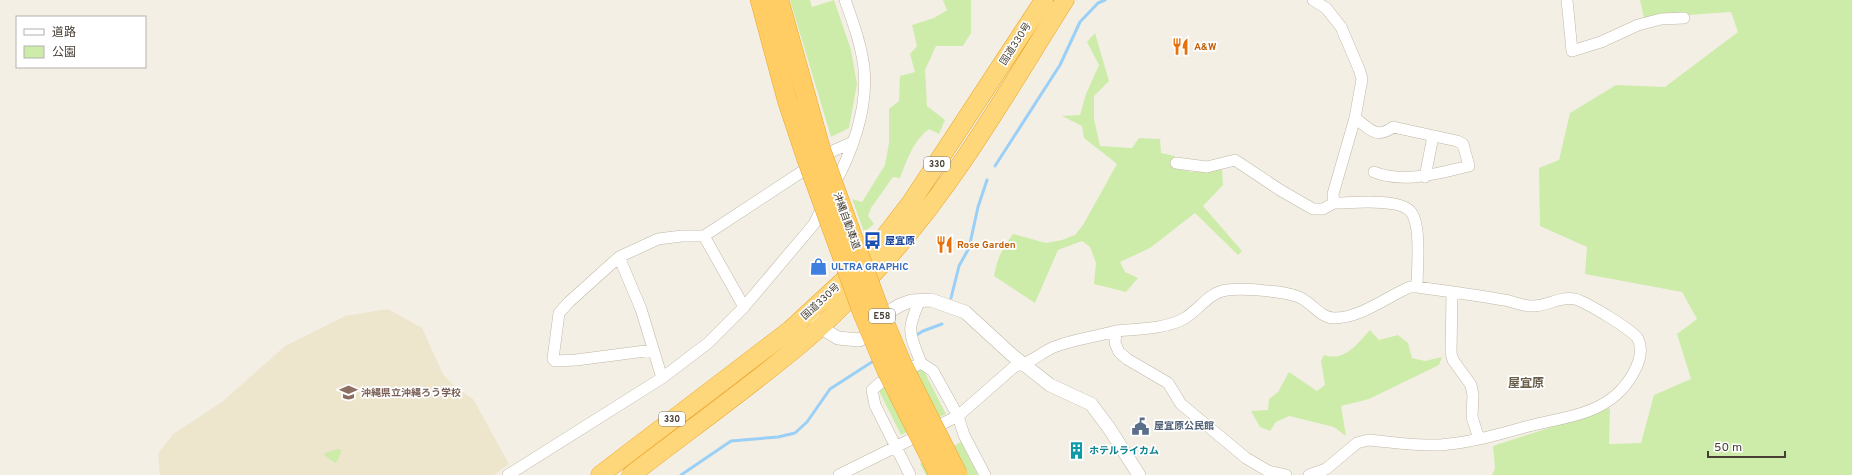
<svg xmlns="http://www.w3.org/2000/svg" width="1852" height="475" viewBox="0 0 1852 475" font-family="Overpass,'Noto Sans JP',sans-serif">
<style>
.education{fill:#eee5cd}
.green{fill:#cdecaa}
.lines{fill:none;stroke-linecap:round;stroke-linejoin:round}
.stream{stroke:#9bd0f6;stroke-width:3}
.minor-casing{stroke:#c0b7a6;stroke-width:12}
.tertiary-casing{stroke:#c0b7a6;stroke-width:14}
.trunk-casing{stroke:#eaa528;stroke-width:19}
.motorway-casing{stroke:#eaa528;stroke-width:20}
.minor{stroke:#fff;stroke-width:11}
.tertiary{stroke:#fff;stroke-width:13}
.trunk{stroke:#ffd77b;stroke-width:18}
.motorway{stroke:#ffcd64;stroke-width:19}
.motorway-bridge-casing{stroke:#eaa528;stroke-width:20;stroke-linecap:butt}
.motorway-bridge{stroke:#ffcd64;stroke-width:19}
.labels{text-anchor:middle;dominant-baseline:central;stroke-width:3.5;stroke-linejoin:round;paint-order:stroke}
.shield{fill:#fff;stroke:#7e7971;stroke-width:1}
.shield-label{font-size:9px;font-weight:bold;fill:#473f34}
.street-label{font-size:10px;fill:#473f34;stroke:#fff}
.food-label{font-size:10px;font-weight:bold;fill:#c56008;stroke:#fff;text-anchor:start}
.transit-label{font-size:10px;font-weight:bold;fill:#164399;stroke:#fff;text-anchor:start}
.shop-label{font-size:10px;font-weight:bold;fill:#366cbe;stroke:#fff;text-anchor:start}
.education-label{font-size:10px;font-weight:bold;fill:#785e54;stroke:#fff;text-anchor:start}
.service-label{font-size:10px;font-weight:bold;fill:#4e5e75;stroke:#fff;text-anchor:start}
.culture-label{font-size:10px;font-weight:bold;fill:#0d838f;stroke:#fff;text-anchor:start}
.quarter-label{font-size:12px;font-weight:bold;fill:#6a5e4a;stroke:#fff}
</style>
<rect width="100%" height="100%" fill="#f4efe5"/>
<path class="education" d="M388,309L422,328L443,374L454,386L473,399L509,464L494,475H160L158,454L173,434L222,402L285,346L345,316Z"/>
<path class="green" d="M790,0H810L812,7L834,0L851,50L857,84L849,128L831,137Z
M943,0H971V33L963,46H936L925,70L927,106L945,120L939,134L929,129C913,141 907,160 900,178L893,177L871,208L868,216L874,224L864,232L852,199L862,202L885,165L889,143V109L899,101L900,76L915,72L910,54L917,46L912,25L934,18L947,10Z
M1640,0H1852V475H1492L1495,468L1493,446L1610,408L1609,444L1641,443L1654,395L1691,379L1677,334L1697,319L1682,292L1585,274L1587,247L1540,226L1539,168L1559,160L1570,113L1616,85L1665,87L1738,32L1731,12L1644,18Z
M1095,33L1109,81L1094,96V119L1100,146L1132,148L1139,138L1160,139L1161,153L1175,156L1173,168L1192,172L1222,169L1223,185L1203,206L1242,251L1238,255L1195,213L1150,248L1120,262L1125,272L1138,278L1126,292L1094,284L1096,263L1090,247L1082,241L1058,250L1035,303L994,276C997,259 1002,248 1013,234L1046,243L1062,240L1075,235L1083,225L1117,164L1084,138L1082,126L1062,116L1080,115L1086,94L1099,65L1087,42Z
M1370,330L1379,340L1398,335L1408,343L1412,358L1425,361L1442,357L1439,365L1369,399L1341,406L1346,436L1334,427L1289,416L1276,422L1270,431L1260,427L1251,411L1268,410L1269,399L1278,392L1289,372L1317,391L1325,385L1321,361L1324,355C1345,362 1357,344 1370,330Z
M922,367L946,414L901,435L878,389Z
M961,442L978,475H926L920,464Z
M338,449L342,450L337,462L335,463L324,455L325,453Z"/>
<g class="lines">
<path class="stream" d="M995,166L1060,65L1080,22L1098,3L1105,0
M951,298L959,266L969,248L978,207L987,180
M915,336L923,331L942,324
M681,475L731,441L778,437L795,433L807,422L830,389L875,360"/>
<defs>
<path id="minor" d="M1567,0L1572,51L1601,42L1638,25L1661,19L1684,18
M1355,118C1369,128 1376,140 1393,127L1457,141L1463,144L1469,166C1439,173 1404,184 1374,172
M1176,163L1207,167L1235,160L1280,190L1313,209H1323L1334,203
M1425,177L1433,136
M833,187C852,152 868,108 864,68C861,44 853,22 845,0
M704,236L835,150L853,142
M619,257L641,309L662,378
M1452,292L1451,353L1453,360L1471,385L1473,395L1472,417L1479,439
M1116,331C1137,329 1167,329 1185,318C1200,309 1209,292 1227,290C1242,288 1282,291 1296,296C1311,300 1319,318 1334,318C1361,318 1386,297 1410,287H1417
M653,350L576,360L555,361L553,359L559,313L569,302L619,257L658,239L682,236H704L744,307
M921,363L933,371L958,416L964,435L985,475
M508,475L662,378L708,343L744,307L814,224L824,204
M839,475L958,416L1015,366C1030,364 1040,353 1054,347C1074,339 1095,337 1116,331L1115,343L1119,352L1127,359L1168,383L1181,404L1246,458L1268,471L1286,475
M910,475L875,405L872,390L880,383L921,363C909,332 906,331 920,300
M1309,475L1326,469L1357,443L1368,440C1391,442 1416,446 1440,445C1470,443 1500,434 1529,426C1572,415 1614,414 1636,368C1640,359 1643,349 1638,339C1633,330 1586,302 1575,299C1560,296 1548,306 1533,306C1524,307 1513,301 1504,300C1475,295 1446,291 1417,287C1417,270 1422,223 1410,211C1398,198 1351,203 1334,203L1333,194L1355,118L1362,79L1359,69L1341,27L1326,8L1313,0"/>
<path id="tertiary" d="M816,320L828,332L838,338L859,340L872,333L880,322L892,310L900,305L911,301L931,300L965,312L1012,355L1050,385L1091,404L1109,428L1139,475"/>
<path id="trunk" d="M600,475L790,330L857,268L882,240L912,201L1044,0
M631,475C688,431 747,389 802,343C832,318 859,289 885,261C956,183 1009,88 1065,0"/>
<path id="motorway" d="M760,0L787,100L806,157
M779,0L821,150"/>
</defs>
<use href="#minor" class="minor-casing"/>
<use href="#tertiary" class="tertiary-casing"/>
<use href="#trunk" class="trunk-casing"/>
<use href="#motorway" class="motorway-casing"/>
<use href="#minor" class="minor"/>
<use href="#tertiary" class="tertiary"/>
<use href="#trunk" class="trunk"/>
<use href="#motorway" class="motorway"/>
<defs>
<path id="motorway-bridge" d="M821,150L879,309L902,364L958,475
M806,157L863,314L886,369L939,475"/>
</defs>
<use href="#motorway-bridge" class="motorway-bridge-casing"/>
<use href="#motorway-bridge" class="motorway-bridge"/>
</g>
<defs>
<symbol id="restaurant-bare" viewBox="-9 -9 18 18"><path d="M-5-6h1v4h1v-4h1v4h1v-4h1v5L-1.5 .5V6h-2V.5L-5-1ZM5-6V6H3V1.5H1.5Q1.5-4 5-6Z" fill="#e8710a" stroke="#fff" stroke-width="2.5" paint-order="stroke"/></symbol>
<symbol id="bus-bare" viewBox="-9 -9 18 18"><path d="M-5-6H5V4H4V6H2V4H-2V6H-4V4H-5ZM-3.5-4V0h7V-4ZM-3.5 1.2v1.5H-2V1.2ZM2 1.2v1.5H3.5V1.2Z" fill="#1a4fb4" stroke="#fff" stroke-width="2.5" paint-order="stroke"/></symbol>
<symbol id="shop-bare" viewBox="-9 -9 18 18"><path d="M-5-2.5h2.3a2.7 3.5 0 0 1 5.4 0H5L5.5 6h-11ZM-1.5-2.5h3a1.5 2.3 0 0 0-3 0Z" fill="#3f7fe0" stroke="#fff" stroke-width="2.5" paint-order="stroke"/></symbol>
<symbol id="school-bare" viewBox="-9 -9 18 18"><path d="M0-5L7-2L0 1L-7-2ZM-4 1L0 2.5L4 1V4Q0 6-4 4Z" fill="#8d6e63" stroke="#fff" stroke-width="2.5" paint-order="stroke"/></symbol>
<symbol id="civic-bare" viewBox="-9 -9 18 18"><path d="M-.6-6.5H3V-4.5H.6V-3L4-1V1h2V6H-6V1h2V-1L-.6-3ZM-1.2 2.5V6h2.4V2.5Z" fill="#5c6f8a" stroke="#fff" stroke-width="2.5" paint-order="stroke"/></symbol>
<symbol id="building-bare" viewBox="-9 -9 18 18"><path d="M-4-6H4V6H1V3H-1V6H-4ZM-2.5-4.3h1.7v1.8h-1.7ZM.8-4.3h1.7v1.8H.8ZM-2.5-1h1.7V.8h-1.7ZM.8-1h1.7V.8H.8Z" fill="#0f9aa8" stroke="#fff" stroke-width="2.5" paint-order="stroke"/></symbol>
</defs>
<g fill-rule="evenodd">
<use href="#restaurant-bare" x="1168" y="34" width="25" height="25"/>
<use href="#bus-bare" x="860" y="228" width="25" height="25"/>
<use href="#restaurant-bare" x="932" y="232" width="25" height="25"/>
<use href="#shop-bare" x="806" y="254" width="25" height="25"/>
<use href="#school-bare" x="336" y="380" width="25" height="25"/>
<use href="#civic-bare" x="1128" y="414" width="25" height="25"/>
<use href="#building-bare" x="1064" y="438" width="25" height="25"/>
</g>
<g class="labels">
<g class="shield">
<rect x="924" y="157" width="26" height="14" rx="3"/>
<rect x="869" y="309" width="26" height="14" rx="3"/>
<rect x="659" y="412" width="26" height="14" rx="3"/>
</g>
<g class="shield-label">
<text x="937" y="164">330</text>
<text x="882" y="316">E58</text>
<text x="672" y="419">330</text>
</g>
<g class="street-label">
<text transform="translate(1016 44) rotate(-57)">国道330号</text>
<text transform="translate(846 221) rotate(70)">沖縄自動車道</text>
<text transform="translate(821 302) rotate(-43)">国道330号</text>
</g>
<g class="food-label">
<text x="1194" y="47">A&amp;W</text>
<text x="957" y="245">Rose Garden</text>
</g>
<g class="transit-label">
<text x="885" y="241">屋宜原</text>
</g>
<g class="shop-label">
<text x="831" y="267">ULTRA GRAPHIC</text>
</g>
<g class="education-label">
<text x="361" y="393">沖縄県立沖縄ろう学校</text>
</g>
<g class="service-label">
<text x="1154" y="426">屋宜原公民館</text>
</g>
<g class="culture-label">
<text x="1089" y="451">ホテルライカム</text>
</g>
<g class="quarter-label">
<text x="1526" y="384">屋宜原</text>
</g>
</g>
<rect x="16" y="16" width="130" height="52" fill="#ffffff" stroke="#b5b2ae"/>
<rect x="24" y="29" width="20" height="6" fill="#ffffff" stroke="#b5b2ae"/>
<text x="52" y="36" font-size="12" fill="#473f34">道路</text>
<rect x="24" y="46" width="20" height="12" fill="#cdecaa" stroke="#b5b2ae"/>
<text x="52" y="56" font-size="12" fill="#473f34">公園</text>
<path d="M1708 451v6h77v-6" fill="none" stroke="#473f34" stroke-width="2"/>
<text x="1714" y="451" font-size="12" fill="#473f34" stroke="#ffffff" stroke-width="3" paint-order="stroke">50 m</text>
</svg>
